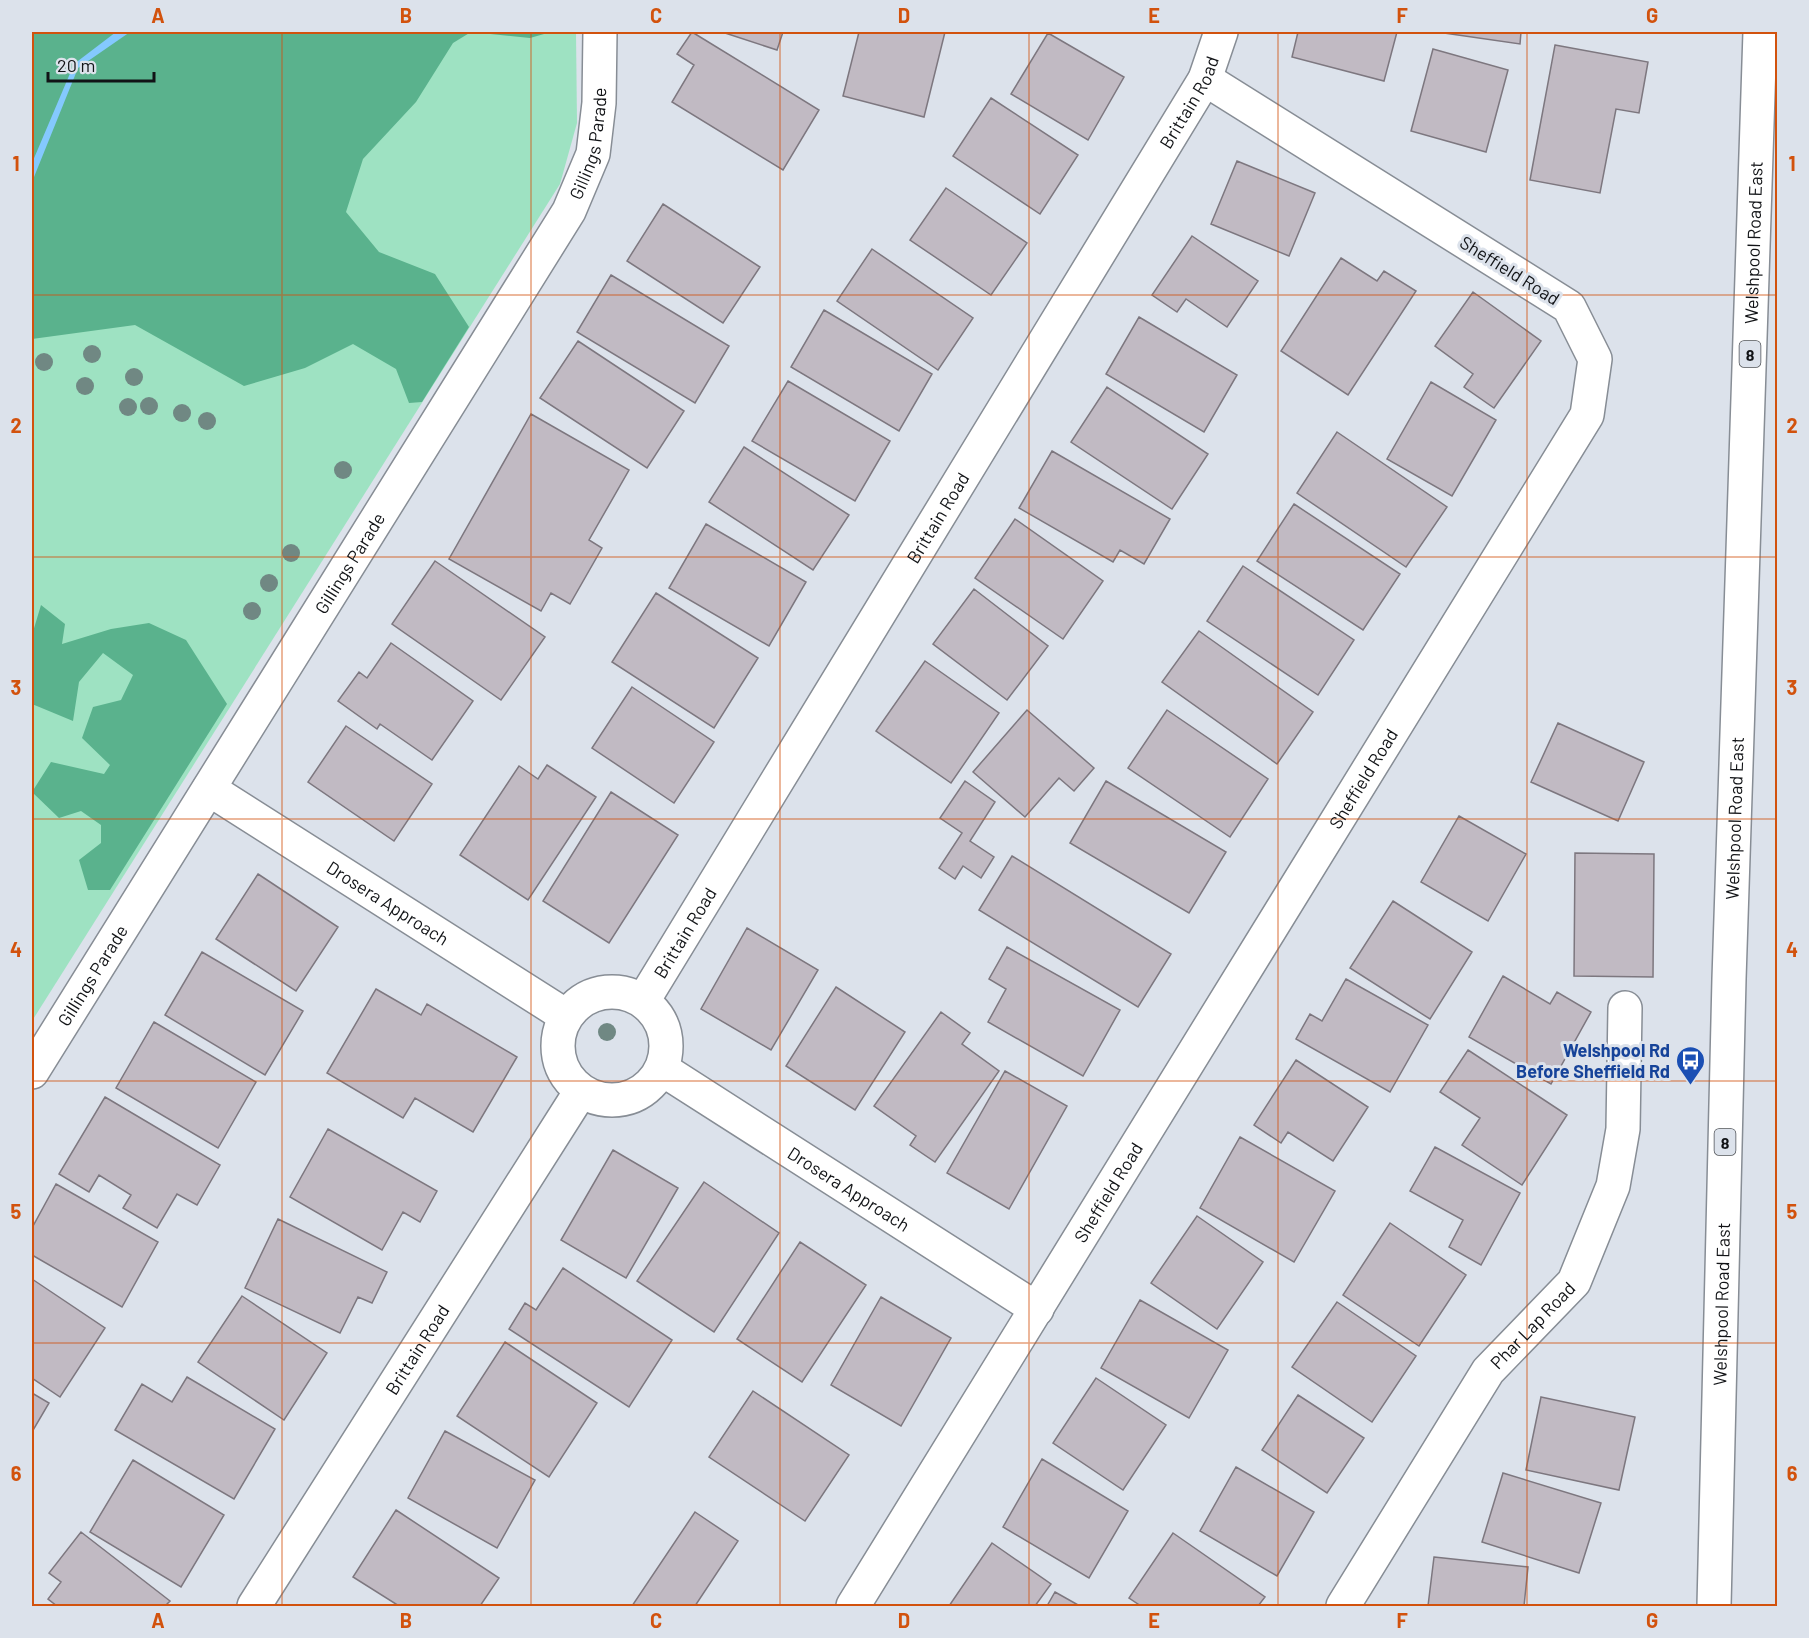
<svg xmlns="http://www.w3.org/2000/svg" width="1809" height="1638" viewBox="0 0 1809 1638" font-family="Barlow,sans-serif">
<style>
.green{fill:#9ee2c2}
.forest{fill:#5ab28d}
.water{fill:#84c9fe}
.building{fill:#c1bac3;stroke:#7d777f;stroke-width:1.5}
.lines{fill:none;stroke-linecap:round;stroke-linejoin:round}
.minor-casing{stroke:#878d95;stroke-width:36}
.highway-casing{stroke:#878d95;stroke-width:36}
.minor{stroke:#fff;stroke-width:33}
.highway{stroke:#fff;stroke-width:33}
.tree{fill:#708883}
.grid{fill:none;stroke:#d2520d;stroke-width:1.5;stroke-opacity:0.55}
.labels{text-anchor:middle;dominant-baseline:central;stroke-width:6;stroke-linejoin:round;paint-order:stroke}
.shield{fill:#dce2eb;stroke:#4e5156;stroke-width:1.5}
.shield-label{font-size:16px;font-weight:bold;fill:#111316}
.street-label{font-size:18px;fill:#111316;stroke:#dce2eb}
.transit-label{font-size:18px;font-weight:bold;fill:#164399;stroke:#dce2eb;text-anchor:end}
.neatline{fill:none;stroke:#d2520d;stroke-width:2}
.grid-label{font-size:20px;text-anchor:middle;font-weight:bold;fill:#d2520d}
</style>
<rect width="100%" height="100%" fill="#dce2eb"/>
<path class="green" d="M32,32H576L577,123L560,184L32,1021Z"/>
<path class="forest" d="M32,32H551L530,38L471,32L453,43L416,102L363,159L346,212L379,252L435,274L469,327L422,402L409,403L396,369L353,344L305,368L244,386L135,325L32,339Z
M41,605L65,624L62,644L111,629L149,623L186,640L227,704L110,890H88L79,860L101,843V825L81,811L59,818L32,792L51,762L104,774L110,765L82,738L93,707L121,700L133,675L103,653L79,682L73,721L32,704V635Z"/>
<path class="water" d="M116,32H130L78,68L32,182V163L74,64Z"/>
<path class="building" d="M692,32L819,110L783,170L672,102L694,65L677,54Z
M722,32H783L777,50Z
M859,32H945L924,117L843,96Z
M1298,32H1397L1384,81L1292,57Z
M1437,32H1521L1520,44Z
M1048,33L1124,77L1088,140L1011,94Z
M1555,45L1648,62L1639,113L1616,109L1600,193L1530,180Z
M1433,49L1508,70L1486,152L1411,131Z
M991,98L1078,155L1040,214L953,156Z
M1237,161L1315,193L1289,256L1211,224Z
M946,188L1027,243L991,295L910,240Z
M663,204L760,267L723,323L627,261Z
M1192,236L1258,281L1227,327L1186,299L1177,312L1152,295Z
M872,249L973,318L938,370L837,301Z
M1341,258L1377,281L1384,271L1416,291L1348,395L1281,351Z
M611,275L729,346L695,403L577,332Z
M1473,292L1541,341L1494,408L1464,387L1473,374L1435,346Z
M824,310L932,374L899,431L791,367Z
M1139,317L1237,375L1204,432L1106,374Z
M578,341L684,411L647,468L540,398Z
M788,381L890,441L855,501L752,441Z
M1431,382L1496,420L1452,496L1387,459Z
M1107,387L1208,454L1172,509L1071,442Z
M531,414L629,470L589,540L602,548L570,604L551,593L541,611L449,559Z
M1337,432L1447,507L1406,567L1297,493Z
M744,447L849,515L813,570L709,502Z
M1052,451L1170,519L1144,564L1120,550L1113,562L1019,508Z
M1294,504L1400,574L1363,630L1257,561Z
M1015,519L1103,581L1063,639L975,578Z
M706,524L806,582L769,646L669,588Z
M435,561L545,637L501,700L392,624Z
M1243,566L1354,640L1318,695L1207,621Z
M974,589L1048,646L1007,700L933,644Z
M656,593L758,658L714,728L612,662Z
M1199,631L1313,712L1277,764L1162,682Z
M391,643L473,701L432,760L380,724L377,729L338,701L359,672L367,678Z
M925,661L999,713L951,783L876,731Z
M632,687L714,742L674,803L592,748Z
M1027,710L1094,768L1074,791L1059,778L1025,817L973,772Z
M1167,710L1268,779L1230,837L1128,768Z
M1558,723L1644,762L1618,821L1531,782Z
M346,726L432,784L394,841L308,782Z
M547,765L596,797L528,900L460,855L519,766L538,779Z
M965,781L995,802L970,841L994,857L981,878L963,866L955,879L939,868L962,833L940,818Z
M1106,781L1226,852L1189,913L1070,843Z
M611,792L678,835L609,943L543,901Z
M1459,816L1526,854L1488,921L1421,882Z
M1575,853L1654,854L1653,977L1574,976Z
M1012,856L1171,954L1138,1007L979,910Z
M258,874L338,927L296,991L216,939Z
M1393,901L1472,952L1430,1019L1350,968Z
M747,928L818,970L771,1050L701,1009Z
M1007,947L1120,1010L1083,1076L988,1022L1006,989L989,979Z
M202,952L303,1011L265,1075L165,1015Z
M1503,976L1550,1004L1557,992L1591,1012L1551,1084L1469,1037Z
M1346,979L1428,1025L1390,1092L1296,1039L1310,1014L1322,1021Z
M836,987L905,1032L855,1110L786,1066Z
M376,989L421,1015L427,1004L517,1057L473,1132L415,1098L403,1118L327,1073Z
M941,1012L970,1033L962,1044L999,1071L935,1162L910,1145L916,1136L874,1106Z
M154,1022L256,1082L218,1148L116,1088Z
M1468,1050L1567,1115L1522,1185L1462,1145L1480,1118L1440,1092Z
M1296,1060L1368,1107L1333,1161L1288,1132L1281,1143L1254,1125Z
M1005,1071L1067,1106L1009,1209L947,1173Z
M105,1097L220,1165L197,1205L177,1194L157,1228L123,1208L131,1195L99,1175L89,1192L59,1174Z
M328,1129L437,1191L420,1222L403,1212L382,1250L290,1197Z
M1240,1137L1335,1191L1294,1262L1200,1208Z
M1435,1147L1520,1193L1481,1265L1449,1247L1463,1220L1410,1191Z
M613,1150L678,1188L626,1278L561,1240Z
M704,1182L779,1233L714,1332L637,1281Z
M56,1184L158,1242L122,1307L32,1255V1228Z
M1197,1216L1263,1262L1217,1329L1151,1283Z
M278,1219L387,1272L372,1303L358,1297L340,1333L245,1288Z
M1390,1223L1466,1275L1419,1346L1343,1295Z
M800,1242L866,1285L802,1382L737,1339Z
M563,1268L672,1340L629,1407L509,1329L525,1303L536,1310Z
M32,1279L105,1328L60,1397L32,1378Z
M242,1296L327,1353L284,1420L198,1362Z
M881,1297L951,1338L901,1426L831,1385Z
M1140,1300L1228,1350L1189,1418L1101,1368Z
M1337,1302L1416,1356L1372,1422L1292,1367Z
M505,1342L597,1403L549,1477L457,1416Z
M187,1377L275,1429L234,1499L115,1430L142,1384L172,1402Z
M1096,1378L1166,1425L1123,1490L1053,1443Z
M753,1391L849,1455L805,1521L709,1457Z
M32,1393L49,1403L32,1432Z
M1298,1395L1364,1438L1327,1493L1262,1450Z
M1541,1397L1635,1417L1619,1490L1526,1470Z
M445,1431L535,1480L497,1548L408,1498Z
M1042,1459L1128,1511L1089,1578L1003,1527Z
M133,1460L224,1515L181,1587L90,1532Z
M1236,1467L1314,1512L1277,1576L1200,1531Z
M1503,1473L1601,1503L1579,1573L1482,1542Z
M396,1510L499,1578L480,1606H399L353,1577Z
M695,1512L738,1541L695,1606H632Z
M81,1532L170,1601L165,1606H57L48,1599L61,1582L49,1573Z
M1173,1533L1265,1597L1258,1606H1141L1129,1598Z
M992,1543L1051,1584L1035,1606H949Z
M1434,1557L1528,1567L1524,1606H1428Z
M1055,1592L1080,1606H1047Z"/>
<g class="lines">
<defs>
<g id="minor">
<path id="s1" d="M209,789L566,1016"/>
<circle cx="612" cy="1046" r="54"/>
<path id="s2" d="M643,1001L1205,79L1221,32"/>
<path id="s3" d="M662,1069L1037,1309"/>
<path id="s4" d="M32,1072L569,211L593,154L599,103L600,32"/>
<path id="s5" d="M254,1606L581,1091"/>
<path id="s6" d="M853,1606L1587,415L1595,359L1569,307L1205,79"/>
<path id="s7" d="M1343,1606L1488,1371L1574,1282L1613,1186L1623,1129L1625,1008"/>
</g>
<g id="highway">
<path id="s8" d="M1714,1606L1729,979L1760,32"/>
</g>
</defs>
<use href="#minor" class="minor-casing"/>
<use href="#highway" class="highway-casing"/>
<use href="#minor" class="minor"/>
<use href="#highway" class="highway"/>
</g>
<g class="tree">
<circle cx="92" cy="354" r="9"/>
<circle cx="44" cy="362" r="9"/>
<circle cx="134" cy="377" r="9"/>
<circle cx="85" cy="386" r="9"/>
<circle cx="149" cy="406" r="9"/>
<circle cx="128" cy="407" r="9"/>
<circle cx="182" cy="413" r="9"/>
<circle cx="207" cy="421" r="9"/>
<circle cx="343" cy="470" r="9"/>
<circle cx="291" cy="553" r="9"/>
<circle cx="269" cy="583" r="9"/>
<circle cx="252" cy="611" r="9"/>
<circle cx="607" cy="1032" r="9"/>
</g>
<path class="grid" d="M282,32V1606M531,32V1606M780,32V1606M1029,32V1606M1278,32V1606M1527,32V1606M32,295H1778M32,557H1778M32,819H1778M32,1081H1778M32,1343H1778"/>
<defs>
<symbol id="bus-pin" viewBox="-11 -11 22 30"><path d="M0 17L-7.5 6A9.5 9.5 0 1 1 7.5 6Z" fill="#1a4fb4" stroke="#dce2eb"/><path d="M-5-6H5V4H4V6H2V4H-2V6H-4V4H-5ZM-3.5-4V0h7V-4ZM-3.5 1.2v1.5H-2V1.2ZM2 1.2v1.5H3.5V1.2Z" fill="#fff"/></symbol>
</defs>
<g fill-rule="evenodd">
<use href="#bus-pin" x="1674" y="1044" width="33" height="45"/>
</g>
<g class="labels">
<g class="shield">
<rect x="1739.5" y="341" width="21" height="26" rx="4.5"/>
<rect x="1714.5" y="1129" width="21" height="26" rx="4.5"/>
</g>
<g class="shield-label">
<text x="1750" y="354">8</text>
<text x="1725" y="1142">8</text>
</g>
<g class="street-label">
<text stroke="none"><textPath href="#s2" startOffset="1052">Brittain Road</textPath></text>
<text stroke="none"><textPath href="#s4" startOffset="1086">Gillings Parade</textPath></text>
<text stroke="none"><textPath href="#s8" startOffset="1364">Welshpool Road East</textPath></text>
<text transform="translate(1510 270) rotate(32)">Sheffield Road</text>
<text stroke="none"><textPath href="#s2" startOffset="566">Brittain Road</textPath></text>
<text stroke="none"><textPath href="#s4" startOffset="600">Gillings Parade</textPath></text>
<text stroke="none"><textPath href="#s6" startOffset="972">Sheffield Road</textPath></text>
<text stroke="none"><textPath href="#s8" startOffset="788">Welshpool Road East</textPath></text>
<text stroke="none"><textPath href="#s1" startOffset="212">Drosera Approach</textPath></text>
<text stroke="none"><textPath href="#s2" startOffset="80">Brittain Road</textPath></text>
<text stroke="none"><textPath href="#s4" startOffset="114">Gillings Parade</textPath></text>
<text stroke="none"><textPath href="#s3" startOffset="222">Drosera Approach</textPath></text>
<text stroke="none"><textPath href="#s6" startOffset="486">Sheffield Road</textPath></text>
<text stroke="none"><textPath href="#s8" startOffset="302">Welshpool Road East</textPath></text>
<text stroke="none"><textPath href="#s7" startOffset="340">Phar Lap Road</textPath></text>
<text stroke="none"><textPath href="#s5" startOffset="304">Brittain Road</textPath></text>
</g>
<g class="transit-label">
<text x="1670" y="1050">Welshpool Rd<tspan x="1670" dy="21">Before Sheffield Rd</tspan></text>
</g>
</g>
<rect width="1809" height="1638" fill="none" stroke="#dce2eb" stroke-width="66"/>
<path d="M48 72v9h106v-9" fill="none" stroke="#111316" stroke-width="3"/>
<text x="57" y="72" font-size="18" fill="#111316" stroke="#dce2eb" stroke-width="4.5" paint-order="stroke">20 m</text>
<rect x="33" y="33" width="1743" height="1572" class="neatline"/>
<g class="grid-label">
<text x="158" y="23">A</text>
<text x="406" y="23">B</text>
<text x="656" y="23">C</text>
<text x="904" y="23">D</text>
<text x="1154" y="23">E</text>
<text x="1402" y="23">F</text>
<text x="1652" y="23">G</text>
<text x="16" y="171">1</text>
<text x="1792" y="171">1</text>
<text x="16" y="433">2</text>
<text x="1792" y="433">2</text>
<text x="16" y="695">3</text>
<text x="1792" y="695">3</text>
<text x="16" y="957">4</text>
<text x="1792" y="957">4</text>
<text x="16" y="1219">5</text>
<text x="1792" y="1219">5</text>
<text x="16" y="1481">6</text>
<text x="1792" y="1481">6</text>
<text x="158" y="1628">A</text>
<text x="406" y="1628">B</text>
<text x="656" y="1628">C</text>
<text x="904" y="1628">D</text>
<text x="1154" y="1628">E</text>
<text x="1402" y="1628">F</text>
<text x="1652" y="1628">G</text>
</g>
</svg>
